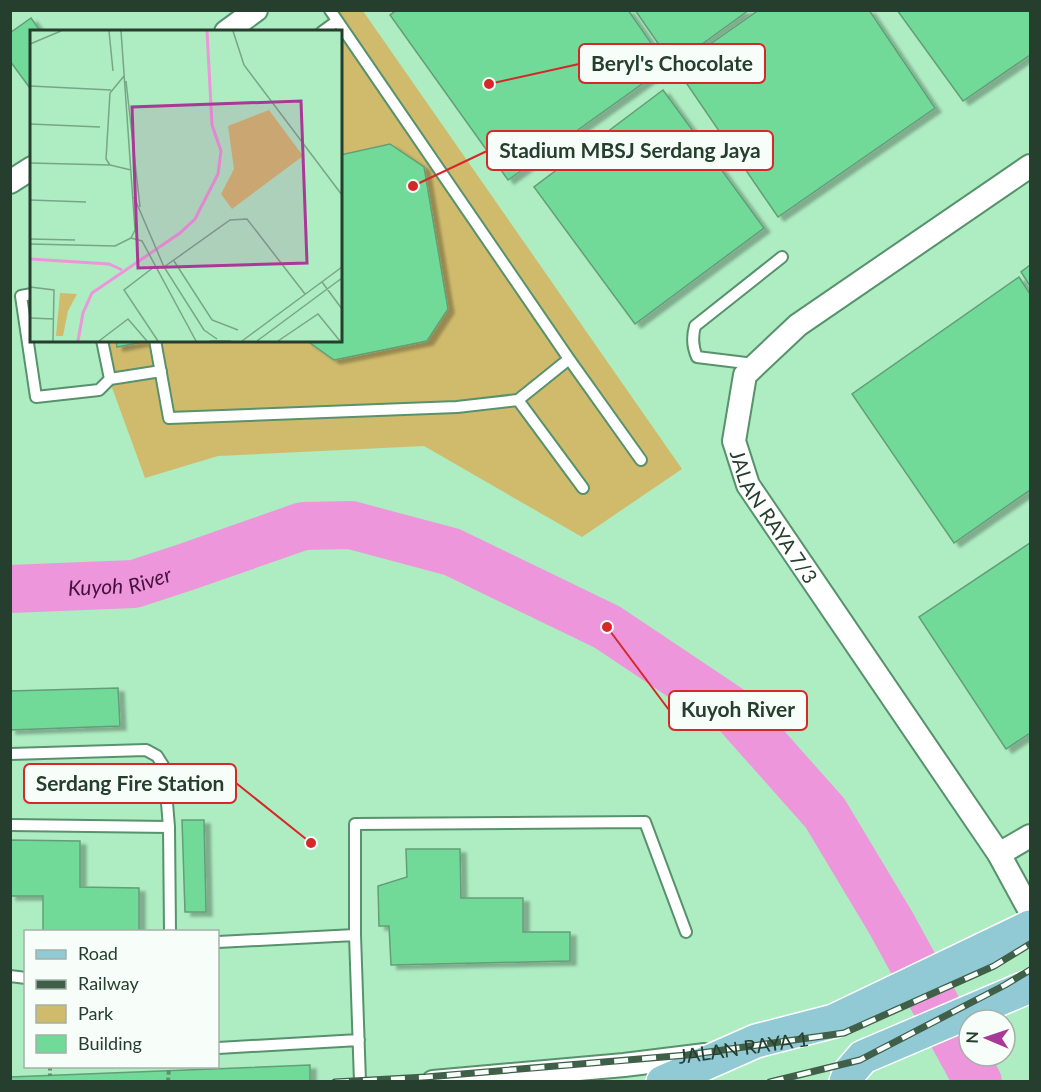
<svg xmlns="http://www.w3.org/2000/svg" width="1041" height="1092" viewBox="0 0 1041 1092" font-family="Lato,sans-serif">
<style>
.green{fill:#d0bb6d}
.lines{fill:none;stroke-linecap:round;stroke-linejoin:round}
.river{stroke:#ed96db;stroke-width:48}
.building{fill:#71da99;stroke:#639e77;stroke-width:1.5;filter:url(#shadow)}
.lane-casing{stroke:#57926c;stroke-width:14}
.street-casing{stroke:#57926c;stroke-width:26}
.primary-casing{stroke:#fff;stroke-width:36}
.path{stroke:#638d71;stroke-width:4;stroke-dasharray:4.5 3;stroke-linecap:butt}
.lane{stroke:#fff;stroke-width:10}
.street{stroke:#fff;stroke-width:22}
.primary{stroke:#91c9d5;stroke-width:33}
.rail-casing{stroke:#3f5f49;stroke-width:7}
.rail{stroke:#f7fdf9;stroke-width:4.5;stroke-dasharray:14;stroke-linecap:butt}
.labels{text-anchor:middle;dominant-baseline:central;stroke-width:6;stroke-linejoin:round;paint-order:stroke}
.street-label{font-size:20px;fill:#253e2d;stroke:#f7fdf9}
.water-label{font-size:21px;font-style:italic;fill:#45103d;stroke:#f7fdf9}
.inset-river{fill:none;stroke:#ed96db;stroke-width:3}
.inset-road{fill:none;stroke:#77a686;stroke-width:1.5}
.view{fill:#a83996;fill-opacity:0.15;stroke:#a83996;stroke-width:3}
.inset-edge{fill:none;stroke:#253e2d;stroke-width:3}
.leader{fill:none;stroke:#d62828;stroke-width:2}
.callout-dot{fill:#d62828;stroke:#f7fdf9;stroke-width:2}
.callout{fill:#f7fdf9;stroke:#d62828;stroke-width:2}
.callout-label{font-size:21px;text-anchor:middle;font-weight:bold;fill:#253e2d}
</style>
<defs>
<filter id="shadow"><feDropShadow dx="6" dy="4" stdDeviation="1.5" flood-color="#0004"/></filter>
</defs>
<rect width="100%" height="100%" fill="#aeecc2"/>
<path class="green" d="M341,11H363L682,469L582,537L424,446L218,456L145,478L95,341L340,340V32L311,31Z"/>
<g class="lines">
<path class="river" id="s1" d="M10,589L134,584L186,567L303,526L351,525L452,552L607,627L737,714L825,813L891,923L978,1082"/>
</g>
<path class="building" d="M397,10H628L667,66L508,180L390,15Z
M635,10H749L673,65Z
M759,10H869L935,108L778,217L676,68Z
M897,10H1030V55L963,101Z
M31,18L41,32H32V91L10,61V33Z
M663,90L764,228L635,324L534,187Z
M390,144L424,167L448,309L427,341L334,360L306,340H340V155Z
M1030,265V286L1021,272Z
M1019,277L1030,294V490L954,543L852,394Z
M116,340H153L117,347Z
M1030,543V733L1006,749L919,617Z
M118,688L120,726L10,730V691Z
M182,820H204L206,912H185Z
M10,840L80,841V887L139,888V932H43V896H10Z
M406,849H460L461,898H523V932H570V961L391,965L389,926H379L378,886L407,877Z
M310,1065V1082H10V1077Z"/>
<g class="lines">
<defs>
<path id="lane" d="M330,10L569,359L641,460
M322,32L337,21
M32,294L21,296L36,397L99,390L110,379
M102,340L110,379L161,371
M155,340L169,418L457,407L518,400L569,359
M754,364L697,357C692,346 692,337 695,326L782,257
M518,400L583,488
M10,754L146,750L157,756L164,767L169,827L170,932
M10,825L169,827
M355,935L360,1082
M218,942L355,935V824L645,822L686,932
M10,976L26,978
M218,1048L359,1040"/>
<g id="street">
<path d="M226,32L256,10"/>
<path id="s2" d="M1030,166L798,325L745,375L734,441L748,485L999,854L1030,911"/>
<path d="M10,182L32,168"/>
<path d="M999,854L1030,836"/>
<path d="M433,1082L624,1065L705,1055"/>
</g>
<path id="primary" d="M663,1082L756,1041L834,1021L1030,927
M846,1082L850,1072L863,1057L1030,986"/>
</defs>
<use href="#lane" class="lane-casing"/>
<use href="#street" class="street-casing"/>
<use href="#primary" class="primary-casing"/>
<path class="path" d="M50,1066V1076
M168,1082L169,1066"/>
<use href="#lane" class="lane"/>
<use href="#street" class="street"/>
<use href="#primary" class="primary"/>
<defs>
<g id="rail">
<path id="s3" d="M335,1082L426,1077L687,1055L844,1033L994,966L1030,944"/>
<path d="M770,1082L860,1060L1005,985L1030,970"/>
</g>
</defs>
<use href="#rail" class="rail-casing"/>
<use href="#rail" class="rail"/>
</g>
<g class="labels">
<g class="street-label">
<text stroke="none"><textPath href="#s2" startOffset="507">JALAN RAYA 7/3</textPath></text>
<text stroke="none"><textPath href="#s3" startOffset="410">JALAN RAYA 1</textPath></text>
</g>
<g class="water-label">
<text stroke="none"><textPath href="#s1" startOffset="110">Kuyoh River</textPath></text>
</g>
</g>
<g transform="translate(30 30)">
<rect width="312" height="312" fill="#aeecc2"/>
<path d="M239,80L273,126L202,179L191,164L204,139L198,96ZM30,263L47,264L38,281L33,306H26Z" fill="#d0bb6d"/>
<path class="inset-river" d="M0,229L79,234L92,240M48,311L53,283L62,263L150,203L165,189L188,144L191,121L182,95L177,1"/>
<path class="inset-road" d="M79,1L83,41M91,1L105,200L101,208M203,1L214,35L312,165M0,14L31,1M96,51L110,177M0,56L81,60M0,94L70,97M0,133L80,135L101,140M80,135L76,129L80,63L94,46M104,167L134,237L174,300L187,309M0,170L56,172M101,208L112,211L166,311M0,209L45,210M0,214L85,216L101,208M144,231L182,290L208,300M124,237L94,260L128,311M134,237L200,190L217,189L275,264M292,252L312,279M0,257L24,260L23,311M0,288L24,289M69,311L98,289L117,311M180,311H201M212,311L312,237M227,311L312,248M248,311L288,284L310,311"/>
<path class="view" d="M271,71L277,233L108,238L102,77Z"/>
<rect width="312" height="312" class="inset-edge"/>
</g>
<path class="leader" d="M489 84L579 64M413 186L487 151M607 627L669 710M311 843L236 783"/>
<g class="callout-dot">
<circle cx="489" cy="84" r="6"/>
<circle cx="413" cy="186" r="6"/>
<circle cx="607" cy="627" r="6"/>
<circle cx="311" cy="843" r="6"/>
</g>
<g class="callout">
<rect x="579" y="44" width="186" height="39" rx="6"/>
<rect x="487" y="131" width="286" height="39" rx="6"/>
<rect x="669" y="691" width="138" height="39" rx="6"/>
<rect x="24" y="764" width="212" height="39" rx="6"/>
</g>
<g class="callout-label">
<text x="672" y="71">Beryl's Chocolate</text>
<text x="630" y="158">Stadium MBSJ Serdang Jaya</text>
<text x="738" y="717">Kuyoh River</text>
<text x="130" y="791">Serdang Fire Station</text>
</g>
<rect width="1041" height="1092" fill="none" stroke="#253e2d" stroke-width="24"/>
<rect x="24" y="930" width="195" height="138" fill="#f7fdf9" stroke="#a3b1a7" stroke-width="1.5"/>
<rect x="36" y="950" width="30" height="9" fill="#91c9d5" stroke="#a3b1a7" stroke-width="1.5"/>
<text x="78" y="960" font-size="18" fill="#253e2d">Road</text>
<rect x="36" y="980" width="30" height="9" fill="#3f5f49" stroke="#a3b1a7" stroke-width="1.5"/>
<text x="78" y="990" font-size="18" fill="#253e2d">Railway</text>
<rect x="36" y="1005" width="30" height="18" fill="#d0bb6d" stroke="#a3b1a7" stroke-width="1.5"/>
<text x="78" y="1020" font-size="18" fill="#253e2d">Park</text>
<rect x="36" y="1035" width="30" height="18" fill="#71da99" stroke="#a3b1a7" stroke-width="1.5"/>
<text x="78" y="1050" font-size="18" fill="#253e2d">Building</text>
<g transform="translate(987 1038) rotate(272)"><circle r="28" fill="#f7fdf9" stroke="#a3b1a7" stroke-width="1.5"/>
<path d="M0-4.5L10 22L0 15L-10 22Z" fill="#a83996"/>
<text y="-9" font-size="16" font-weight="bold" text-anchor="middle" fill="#253e2d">N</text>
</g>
</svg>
